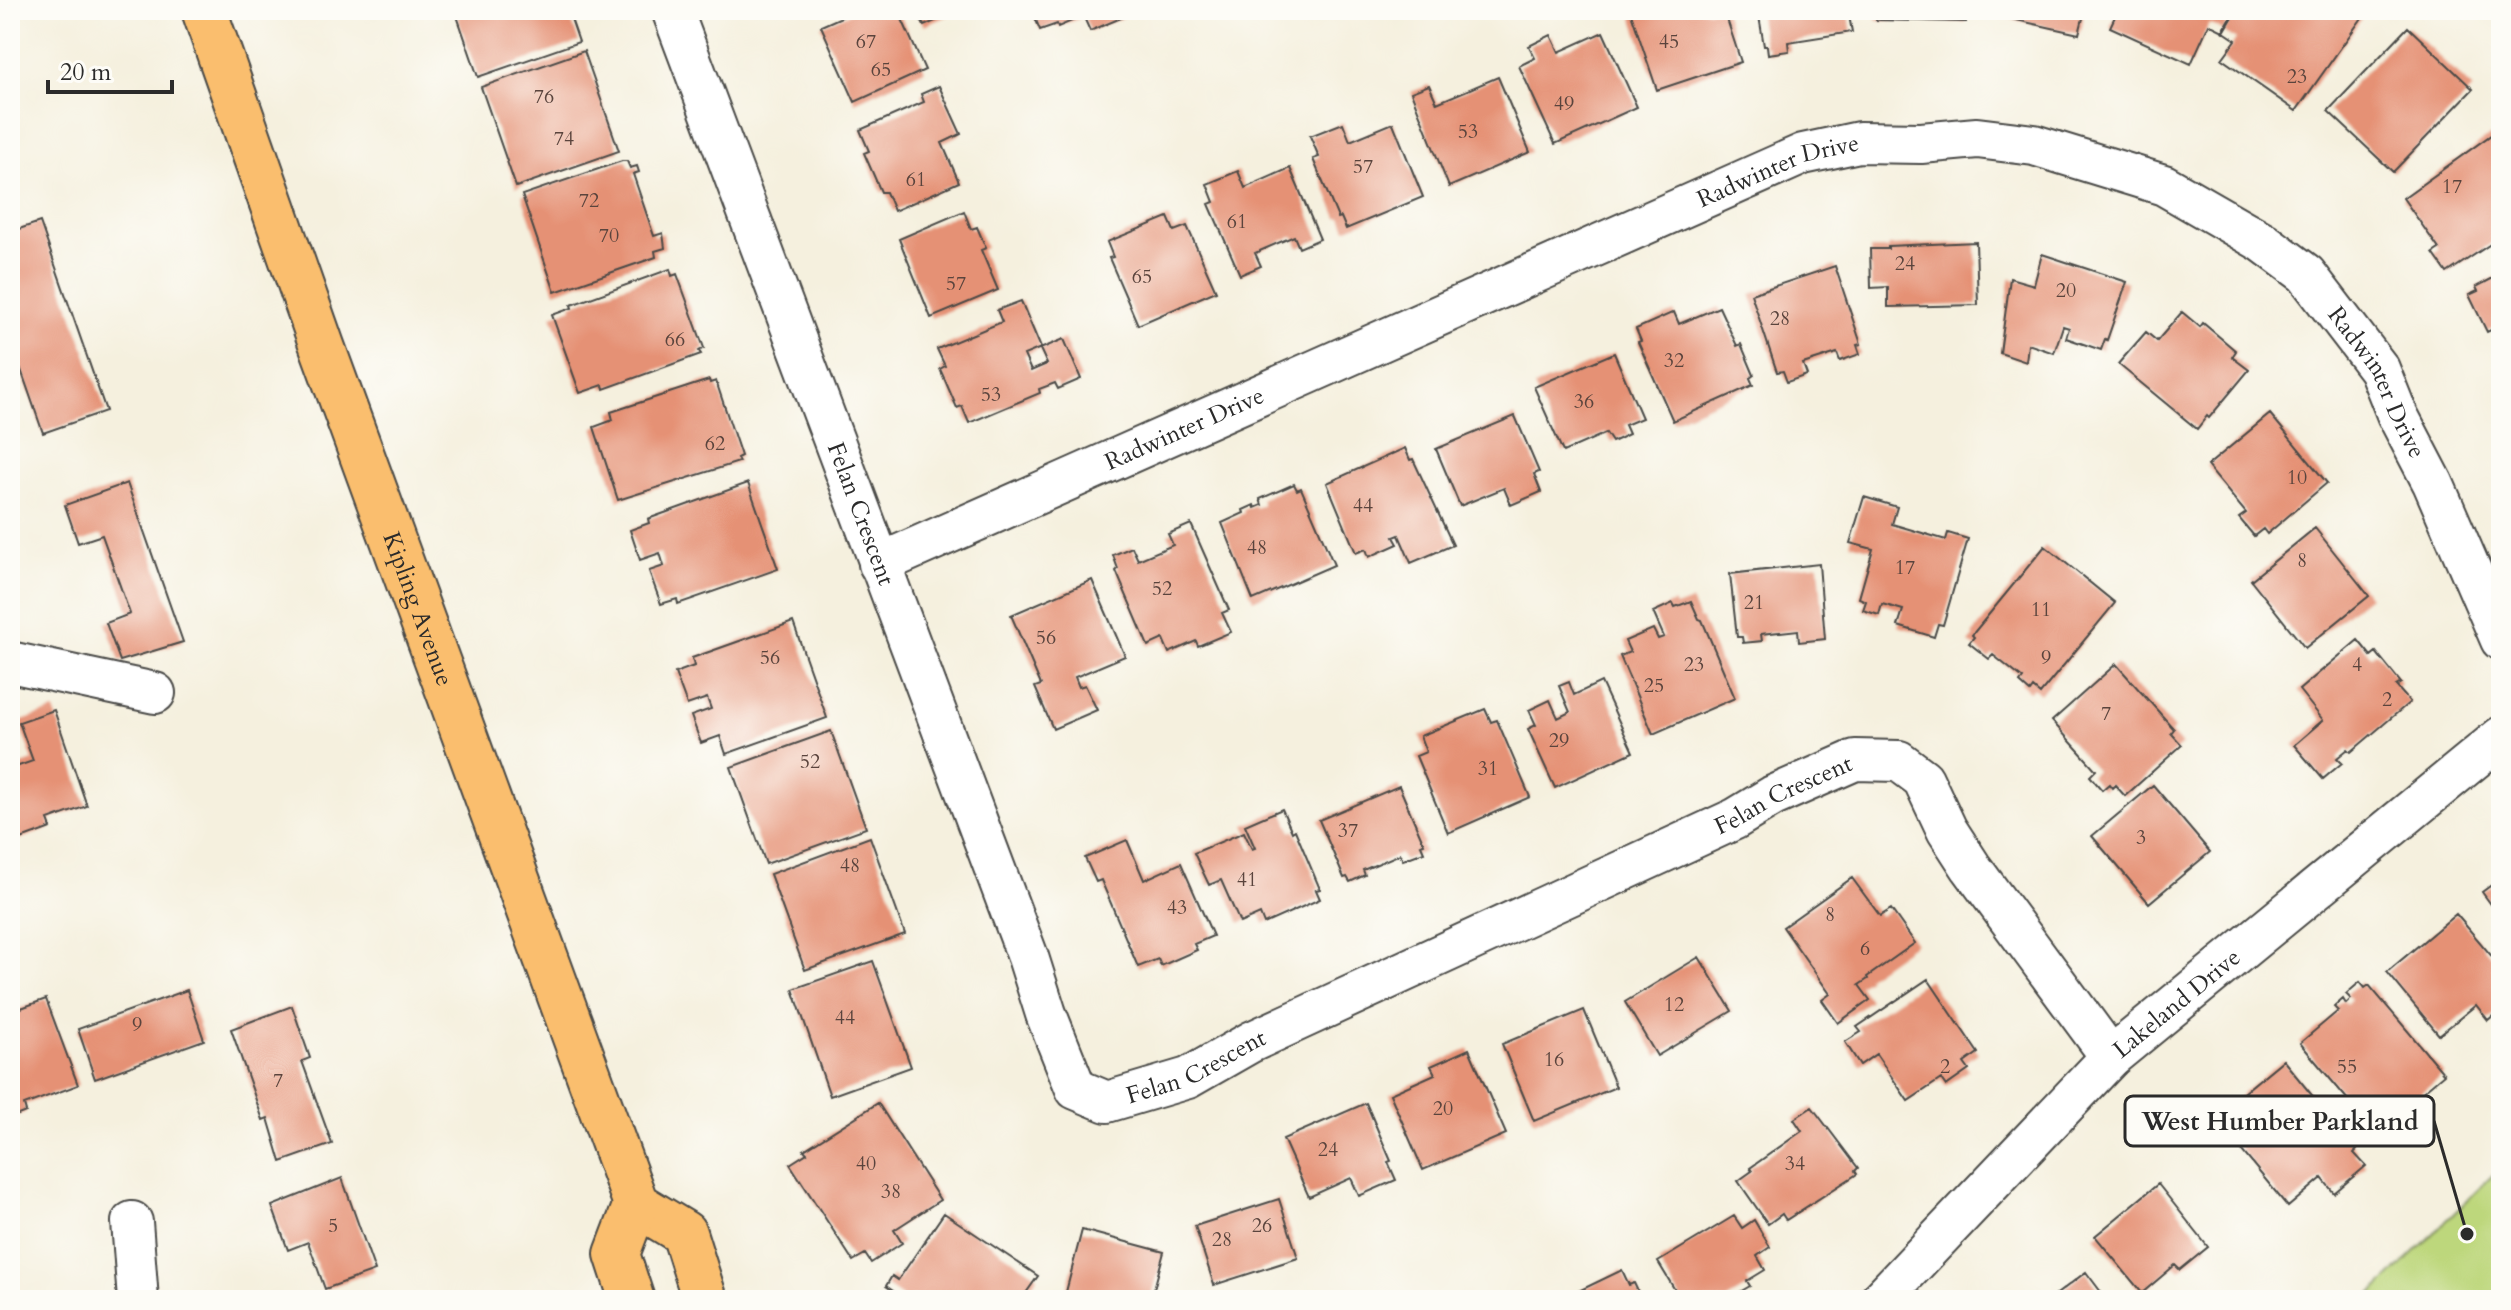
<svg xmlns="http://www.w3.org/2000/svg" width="2511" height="1310" viewBox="0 0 2511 1310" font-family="Cardo,serif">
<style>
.green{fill:#bdd77c;stroke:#748154;stroke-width:2}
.building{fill:#e59174}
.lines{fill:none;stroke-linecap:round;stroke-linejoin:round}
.minor-casing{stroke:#494946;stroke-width:44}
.major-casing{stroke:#494946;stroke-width:48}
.minor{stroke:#fff;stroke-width:40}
.major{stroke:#fabe6e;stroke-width:44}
.labels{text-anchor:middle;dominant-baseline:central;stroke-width:6;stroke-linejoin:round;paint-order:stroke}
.number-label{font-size:20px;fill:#5a443d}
.street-label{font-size:24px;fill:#2b2b2b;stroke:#fdfcf7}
.leader{fill:none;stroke:#2b2b2b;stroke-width:3}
.callout-dot{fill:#2b2b2b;stroke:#fdfcf7;stroke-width:3}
.callout{fill:#fdfcf7;stroke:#2b2b2b;stroke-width:3}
.callout-label{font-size:26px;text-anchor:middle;font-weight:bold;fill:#2b2b2b}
</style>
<rect width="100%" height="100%" fill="#fdfcf7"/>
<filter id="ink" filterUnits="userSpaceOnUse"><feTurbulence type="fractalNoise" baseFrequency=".0125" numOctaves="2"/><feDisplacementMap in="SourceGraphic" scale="16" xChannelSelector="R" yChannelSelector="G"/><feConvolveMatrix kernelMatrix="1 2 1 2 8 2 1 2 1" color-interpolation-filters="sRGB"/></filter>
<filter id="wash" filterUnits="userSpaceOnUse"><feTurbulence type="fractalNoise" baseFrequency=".006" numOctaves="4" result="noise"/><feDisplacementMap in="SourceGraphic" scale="32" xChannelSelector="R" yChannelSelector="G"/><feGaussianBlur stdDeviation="1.8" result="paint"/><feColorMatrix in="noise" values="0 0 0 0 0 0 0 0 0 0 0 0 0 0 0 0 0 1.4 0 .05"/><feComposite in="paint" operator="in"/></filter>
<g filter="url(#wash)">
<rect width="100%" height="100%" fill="#f5f0de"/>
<path class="green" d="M2501,1167V1300H2366Z"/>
<g id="blocks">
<path class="building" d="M455,10H568L579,42L478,77Z
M857,10H947L949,15L924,26L916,10L901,17L925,70L855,102L821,26Z
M1032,10H1123L1126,16L1090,31L1082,13L1078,15L1079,18L1058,27L1057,24L1040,30Z
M1630,10H1724L1741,62L1657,90Z
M1758,10H1848L1852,32L1788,42L1789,51L1768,54L1767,46H1764Z
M1877,10H1966V22L1876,20Z
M1995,10H2085L2079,34L1994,15Z
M2118,10H2235L2223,31L2209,24L2191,64L2110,27Z
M2237,10H2358L2364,15L2296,111L2222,59L2236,40L2224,32Z
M2408,27L2473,89L2393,172L2328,111Z
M1603,32L1637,107L1555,144L1519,66L1535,58L1529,46L1551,35L1559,52Z
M584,51L619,151L516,187L481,87Z
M1498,77L1530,152L1449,187L1411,92L1429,85L1437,103Z
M939,86L961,134L942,143L959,182L894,211L886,192H881L864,153L869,151L860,130L924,102L921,94Z
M1343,123L1350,141L1393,123L1423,197L1346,229L1341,217L1338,218L1313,159L1319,157L1310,136Z
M2498,130L2501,134V237L2447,273L2433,253L2439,249L2403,198Z
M622,161H627L630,168L637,166L639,172L633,174L654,236L663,233L665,248L655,251L656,257L555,292L522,195Z
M1290,168L1320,239L1299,248L1294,236L1255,253L1261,266L1240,275L1209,204L1214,202L1207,184L1238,171L1245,188Z
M964,211L971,229L977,227L986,248L981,250L998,290L931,318L899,239Z
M1168,217L1174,231L1187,226L1216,291L1138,325L1109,258L1113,257L1107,242Z
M40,222L106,411L43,433L10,338V232Z
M1976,242L1978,305L1888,307V287L1871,288L1870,249H1888V246Z
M2042,254L2127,282L2107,340L2105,339L2101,350L2066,338L2069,328L2063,326L2054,353L2028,344L2026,362L2000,353L2010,278L2034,285Z
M1835,266L1861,344L1857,345L1860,354L1840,361L1837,353L1803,364L1807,375L1787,382L1783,371L1777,372L1751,294Z
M670,269L672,276L677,274L704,348L699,351L701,354L604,389L603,385L580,393L552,315L572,308L571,305Z
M2501,274V340L2495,328L2487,332L2469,295L2478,291L2476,287Z
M1021,301L1041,348L1024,355L1031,371L1047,364L1040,349L1064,339L1081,379L1058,389L1055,383L1039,389L1040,393L969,423L962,406L957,408L940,369L945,366L937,349L1002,322L997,310Z
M1719,307L1737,346L1741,344L1754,375L1750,378L1753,385L1673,421L1638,342L1641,341L1636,329L1674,312L1679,324Z
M2182,312L2200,327L2203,323L2236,351L2232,357L2249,370L2209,418L2207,416L2197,429L2118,364L2146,332L2157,341Z
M1614,353L1642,418L1625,425L1629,434L1612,442L1606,433L1563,452L1534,387Z
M709,380L710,383L716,381L741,456L737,458L739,462L618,500L594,427L613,420L611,412Z
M2270,414L2327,483L2267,534L2263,529L2254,536L2239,518L2246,513L2207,466Z
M1515,416L1539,472L1534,474L1541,492L1511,505L1504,488L1460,506L1436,449Z
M1405,448L1410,460L1413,459L1453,545L1411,563L1399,535L1394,537L1398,544L1369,557L1366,549L1356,553L1327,483Z
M127,483L183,642L120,661L106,623L130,614L102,535L78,543L65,505Z
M748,483L778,569L678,604L677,599L661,604L649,571L664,566L660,553L640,560L630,530L649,523L648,519Z
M1294,484L1297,490L1301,488L1334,565L1253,600L1222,523L1244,513L1243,510L1254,505L1255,508L1262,505L1260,499Z
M1864,497L1897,507L1892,524L1946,540L1948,533L1968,539L1943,625L1938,624L1934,637L1898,626L1903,610L1882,604L1879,615L1863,610L1866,601L1859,598L1873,549L1850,543Z
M1191,524L1229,610L1222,613L1231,632L1198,646L1196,641L1169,653L1163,639L1148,646L1116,571L1118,569L1113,555L1132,547L1138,560L1173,545L1168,534Z
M2315,528L2369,596L2305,648L2251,580Z
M2045,546L2115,603L2040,694L2033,688L2030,692L2020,683L2023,679L1993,655L1989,659L1969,643L1974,637L1972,635Z
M1819,564L1825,639L1799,642L1798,630L1761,634L1762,641L1743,643L1742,637H1737L1730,574Z
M1092,580L1125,656L1075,677L1079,687L1085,685L1097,710L1053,729L1035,687L1041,685L1011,615Z
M1691,601L1699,619L1702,620L1735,698L1653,734L1620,656L1630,652L1625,641L1653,629L1658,639L1664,637L1653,612L1673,603L1675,607Z
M793,622L827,718L726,754L720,736L701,743L691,716L711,709L707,698L687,705L675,673L694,666L692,658Z
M2358,640L2371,656L2376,652L2401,683L2396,686L2410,702L2351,752L2348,749L2337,758L2342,763L2323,779L2294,745L2323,720L2299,690Z
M2116,664L2174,729L2171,733L2182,745L2125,796L2115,785L2112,788L2109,784L2102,790L2090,776L2096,770L2052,721Z
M1569,682L1574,695L1601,682L1633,752L1555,788L1528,729L1536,725L1529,710L1550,700L1558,718L1570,712L1559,686Z
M1485,709L1491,722L1497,720L1530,797L1448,833L1416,756L1426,752L1420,736Z
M54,710L87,806L48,820L51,828L10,843V769L33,761L19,722Z
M831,731L866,828L766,864L731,767Z
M2153,785L2210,852L2149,903L2092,836Z
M1399,786L1424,844L1421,845L1424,852L1403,860L1400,854L1363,870L1365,875L1350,882L1347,877L1344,878L1319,820Z
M1282,809L1292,832L1295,830L1320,889L1316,890L1320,899L1264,924L1260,914L1240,923L1221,880L1209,885L1194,853L1244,832L1252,849L1255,848L1245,825Z
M870,837L905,934L805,970L770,874Z
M1127,840L1144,880L1181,863L1213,936L1194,944L1197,950L1161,966L1158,959L1138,967L1101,880L1096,882L1085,858Z
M1852,878L1880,916L1891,909L1915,943L1867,977L1868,979L1859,985L1870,1000L1838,1023L1822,1000L1830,994L1783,927Z
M2501,878V918L2482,892Z
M2456,914L2501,967V1009L2488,1020L2476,1005L2439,1035L2387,972Z
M1699,957L1732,1011L1657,1056L1625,1002Z
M873,961L911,1067L830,1096L793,989Z
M1928,979L1978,1053L1964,1063L1969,1070L1946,1086L1941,1079L1908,1101L1876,1054L1860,1065L1845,1042L1861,1032L1857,1027Z
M2360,982L2365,988L2369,985L2444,1074L2375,1132L2300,1043L2338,1011L2334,1007L2343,999L2346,1004L2351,999L2346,994Z
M187,990L204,1040L95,1079L78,1029Z
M46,999L78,1085L24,1105L26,1112L10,1118V1012Z
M292,1006L310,1058L302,1061L332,1144L281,1162L268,1118L263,1120L231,1029Z
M1584,1010L1616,1087L1534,1121L1502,1044Z
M1469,1049L1506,1134L1423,1170L1390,1094L1435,1074L1431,1066Z
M2283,1060L2357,1150L2354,1153L2366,1166L2334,1193L2322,1178L2288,1207L2214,1117Z
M878,1103L940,1200L894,1230L902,1243L871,1263L865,1254L853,1261L790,1164L807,1153L804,1150Z
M1366,1103L1391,1161L1388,1162L1396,1180L1359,1196L1351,1178L1309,1197L1283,1139Z
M1812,1107L1858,1168L1855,1171L1857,1174L1786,1220L1782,1214L1768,1224L1738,1181L1752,1171L1750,1168L1802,1131L1794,1119Z
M342,1178L375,1271L325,1289L308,1242L288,1250L272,1206Z
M2158,1184L2208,1247L2180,1270L2175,1265L2142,1293L2095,1236Z
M1279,1199L1298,1258L1214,1285L1195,1226Z
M944,1213L1038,1276L1021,1300H920L914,1296L911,1300H906L886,1286L892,1276L898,1280Z
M1734,1216L1742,1228L1754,1220L1770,1247L1757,1256L1765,1270L1747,1281L1750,1286L1726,1300H1681L1658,1262Z
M1082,1230L1164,1252L1151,1300H1068L1070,1293L1066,1292Z
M1622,1270L1629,1285L1634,1283L1642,1300H1560Z
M2086,1272L2107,1300H2049Z"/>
</g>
</g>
<g filter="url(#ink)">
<use href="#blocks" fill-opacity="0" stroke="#494946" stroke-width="2"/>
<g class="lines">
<defs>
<g id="minor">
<path id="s1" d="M672,10L1028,957L1046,1014L1076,1089L1107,1102L1188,1078L1251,1042L1735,819L1773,796L1855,760L1899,761L1923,779L1947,830L1971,867L2111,1057"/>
<path id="s2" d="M879,564L1803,154L1859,142L1921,143L1977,138L2034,145L2164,185L2263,242L2306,274L2379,369L2397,414L2433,483L2501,640"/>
<path d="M10,662L155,693"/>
<path d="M132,1222L138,1300"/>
<path id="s3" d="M1880,1300L2111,1057L2501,737"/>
</g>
<g id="major">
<path id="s4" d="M204,10L322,346L636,1204L684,1233L705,1300"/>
<path d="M632,1300L617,1254L636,1204"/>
</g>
</defs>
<use href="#minor" class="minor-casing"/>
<use href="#major" class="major-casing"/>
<use href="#minor" class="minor"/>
<use href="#major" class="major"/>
</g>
</g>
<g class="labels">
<g class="number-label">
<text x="866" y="41">67</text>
<text x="1669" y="41">45</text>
<text x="881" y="69">65</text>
<text x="2297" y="76">23</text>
<text x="544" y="96">76</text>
<text x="1564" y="103">49</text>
<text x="1468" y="131">53</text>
<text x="564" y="138">74</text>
<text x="1363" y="166">57</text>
<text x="916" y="179">61</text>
<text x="2452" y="186">17</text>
<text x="589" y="200">72</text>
<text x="1237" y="221">61</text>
<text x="609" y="235">70</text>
<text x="1905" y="263">24</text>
<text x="1142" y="276">65</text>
<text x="956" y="283">57</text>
<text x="2066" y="290">20</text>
<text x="1780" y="318">28</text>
<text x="675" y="339">66</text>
<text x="1674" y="360">32</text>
<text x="991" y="394">53</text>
<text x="1584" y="401">36</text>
<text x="715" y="443">62</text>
<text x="2297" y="477">10</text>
<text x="1363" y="505">44</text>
<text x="1257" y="547">48</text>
<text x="2302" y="560">8</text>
<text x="1905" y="567">17</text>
<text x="1162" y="588">52</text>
<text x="1754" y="602">21</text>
<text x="2041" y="609">11</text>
<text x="1046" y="637">56</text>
<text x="770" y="657">56</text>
<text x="2046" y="657">9</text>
<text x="1694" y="664">23</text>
<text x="2357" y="664">4</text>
<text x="1654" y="685">25</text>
<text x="2387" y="699">2</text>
<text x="2106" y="713">7</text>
<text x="1559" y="740">29</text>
<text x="810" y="761">52</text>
<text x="1488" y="768">31</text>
<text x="1348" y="830">37</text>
<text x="2141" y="837">3</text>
<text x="850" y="865">48</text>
<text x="1247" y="879">41</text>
<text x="1177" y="907">43</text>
<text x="1830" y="914">8</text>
<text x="1865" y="948">6</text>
<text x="1674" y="1004">12</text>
<text x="845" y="1017">44</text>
<text x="137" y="1024">9</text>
<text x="1554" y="1059">16</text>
<text x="1945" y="1066">2</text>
<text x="2347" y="1066">55</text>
<text x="278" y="1080">7</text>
<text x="1443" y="1108">20</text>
<text x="1328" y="1149">24</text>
<text x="866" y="1163">40</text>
<text x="1795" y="1163">34</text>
<text x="891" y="1191">38</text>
<text x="333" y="1225">5</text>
<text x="1262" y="1225">26</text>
<text x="1222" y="1239">28</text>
</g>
<g class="street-label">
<text stroke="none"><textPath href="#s2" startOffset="982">Radwinter Drive</textPath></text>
<text stroke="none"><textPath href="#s2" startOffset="1678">Radwinter Drive</textPath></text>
<text stroke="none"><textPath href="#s2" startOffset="334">Radwinter Drive</textPath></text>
<text stroke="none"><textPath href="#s1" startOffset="538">Felan Crescent</textPath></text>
<text stroke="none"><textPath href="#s4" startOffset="636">Kipling Avenue</textPath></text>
<text stroke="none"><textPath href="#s1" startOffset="1930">Felan Crescent</textPath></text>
<text stroke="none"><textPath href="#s3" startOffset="420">Lakeland Drive</textPath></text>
<text stroke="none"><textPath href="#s1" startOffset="1282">Felan Crescent</textPath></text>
</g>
</g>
<path class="leader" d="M2467 1234L2434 1121"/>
<circle class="callout-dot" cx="2467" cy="1234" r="8"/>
<rect class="callout" x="2125" y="1096" width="309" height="50" rx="8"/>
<g class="callout-label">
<text x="2280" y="1130">West Humber Parkland</text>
</g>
<rect width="2511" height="1310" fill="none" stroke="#fdfcf7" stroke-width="40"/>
<path d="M48 80v12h124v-12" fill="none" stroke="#2b2b2b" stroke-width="4"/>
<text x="60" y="80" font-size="24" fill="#2b2b2b" stroke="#fdfcf7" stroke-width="6" paint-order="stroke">20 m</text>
</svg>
